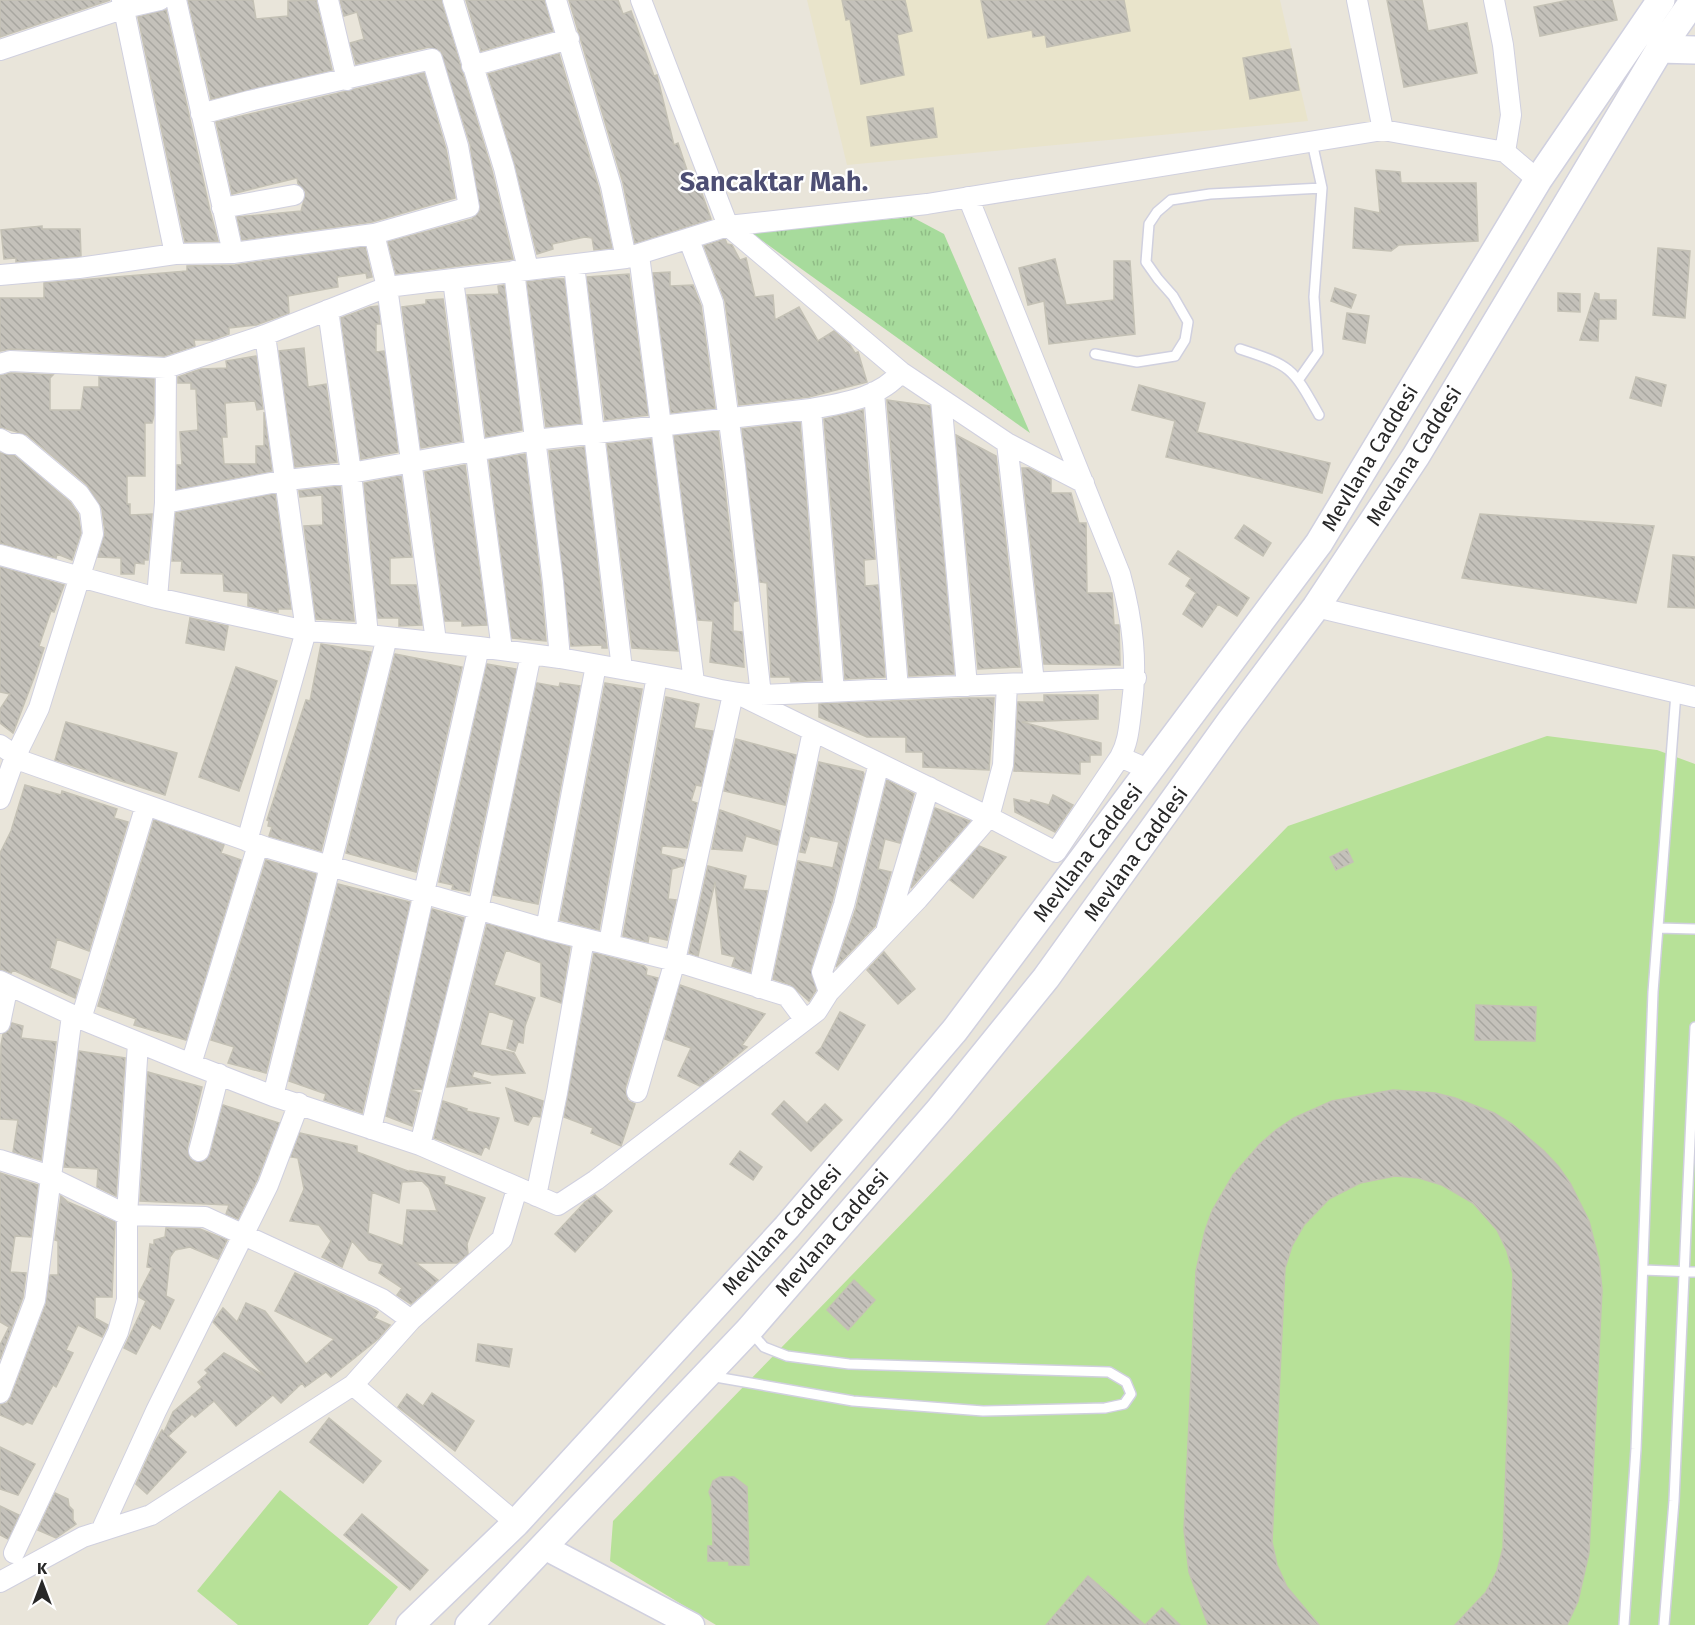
<svg xmlns="http://www.w3.org/2000/svg" width="1695" height="1625" viewBox="0 0 1695 1625" font-family="'Fira Sans',sans-serif">
<style>
.education{fill:#e9e4cb}
.park{fill:url(#park-tufts)}
.pitch{fill:#b7e198}
.building{fill:url(#building-back-hatch);stroke:#c4c1b5;stroke-width:1.5;fill-rule:evenodd}
.lines{fill:none;stroke-linecap:round;stroke-linejoin:round}
.service-casing{stroke:#d0d0df;stroke-width:12}
.minor-casing{stroke:#d0d0df;stroke-width:22}
.tertiary-casing{stroke:#d0d0df;stroke-width:27}
.secondary-casing{stroke:#d0d0df;stroke-width:30}
.service{stroke:#fff;stroke-width:9}
.minor{stroke:#fff;stroke-width:20}
.tertiary{stroke:#fff;stroke-width:24}
.secondary{stroke:#fff;stroke-width:27}
.labels{text-anchor:middle;dominant-baseline:central;stroke-width:4.5;stroke-linejoin:round;paint-order:stroke}
.street-label{font-size:21px;fill:#282828;stroke:#fff}
.district-label{font-size:27px;font-weight:bold;fill:#4d4e73;stroke:#fff}
</style>
<defs>
<pattern id="park-tufts" width="24" height="20" patternUnits="userSpaceOnUse" patternTransform="scale(1.5)"><rect width="24" height="20" fill="#a7db9c"/><path d="M3 7l-1-3M5 7V3M7 7l1-3M15 17l-1-3M17 17v-4M19 17l1-3" fill="none" stroke="#90bc86"/></pattern>
<pattern id="building-back-hatch" width="6" height="6" patternUnits="userSpaceOnUse" patternTransform="scale(1.5)"><rect width="6" height="6" fill="#c4c1ba"/><path d="M-1 5l2 2M0 0l6 6M5-1l2 2" fill="none" stroke="#a8a6a0"/></pattern>
</defs>
<rect width="100%" height="100%" fill="#e9e5da"/>
<path class="education" d="M807,0H1280L1308,121L847,165Z"/>
<path class="park" d="M912,217L944,234L1030,433L750,232Z"/>
<path class="pitch" d="M1547,736L1657,750L1695,764V1625H716L610,1561L613,1521L1288,826Z
M280,1490L398,1587L368,1625H238L197,1591Z"/>
<path class="building" d="M0,0H110L0,37Z
M188,0H253L256,19L288,16V1L316,0L332,70L211,99Z
M340,0H441L492,171L513,259L396,274L388,242L472,219L480,211L470,144L441,51L429,47L356,64L350,43L364,39L357,12L344,16Z
M466,0H544L553,31L481,51Z
M569,0H618L623,14L631,11L654,76L657,75L674,145L678,143L690,179L696,177L711,219L635,243L623,183Z
M842,0H905L912,31L897,35L904,75L861,84L850,19L846,20Z
M981,0H1124L1130,31L1047,47L1045,35L1033,37L1032,30L988,38Z
M1387,0H1422L1428,31L1467,23L1477,73L1404,87Z
M1569,0H1612L1617,20L1540,36L1534,7Z
M166,10L210,211L218,241L185,242L138,17Z
M1291,49L1299,90L1250,99L1243,58Z
M559,54L599,189L612,248L594,250L592,238L585,237L552,244L553,249L537,254L515,165L488,74Z
M424,73L446,149L455,198L372,222L242,240L237,217L301,211L306,192L298,184L297,178L232,194L216,122Z
M933,108L937,137L871,146L867,117Z
M1376,170L1400,172L1401,183H1476L1478,241L1399,245L1391,251L1353,248L1355,208L1380,213Z
M42,226V229H80L81,256L16,262V258L4,259L1,230Z
M725,239L727,244L732,245L740,260L746,258L755,297L773,295L775,320L799,307L818,341L834,331L850,345L855,353L858,352L867,382L809,397L739,405L725,301L704,246Z
M365,247L372,277L367,278L366,273L337,277L338,287L288,296L289,313L256,325L229,328V334L212,340H194L195,346L164,356L11,349L0,351V298H44V283L187,271V266L235,265Z
M1658,248L1690,251L1685,318L1653,315Z
M1055,259L1066,305L1114,300V261H1130L1135,334L1049,344L1044,301L1028,305L1019,268Z
M670,272V286L693,285L701,306L715,408L671,413L653,273Z
M629,274L648,415L605,420L587,277Z
M552,279H564L581,423L546,427L527,282Z
M504,285L522,430L486,437L467,295L499,294L498,286Z
M1335,288L1356,295L1351,308L1331,301Z
M1558,293L1580,294V312L1558,311Z
M1595,293L1599,294V300H1616V319H1599L1598,341L1580,340Z
M443,299L462,441L421,448L402,307L426,304V300Z
M378,306L380,324H376V352L384,351L398,452L361,459L341,318L370,307Z
M1347,313L1369,316L1365,343L1343,339Z
M304,348L308,387L326,384L337,462L295,467L279,351Z
M256,356L263,409L257,410L255,401L225,403L227,437H222L224,464H256V446H264V412L272,471L177,489V465H182L180,432L198,430L196,389H191V383H178V377L201,369L227,368L226,361Z
M11,373L53,375L50,378V410H81L84,387H99V377L154,379V415L152,423H145V476H127V504H130V515L152,514L148,560H144V564L135,563L134,574H121V558L98,557L105,533L102,509L87,485L27,435L0,427V376Z
M1636,377L1666,385L1661,406L1630,398Z
M1139,385L1205,403L1197,432L1330,463L1322,493L1166,457L1175,421L1132,410Z
M887,400L930,406L954,674L909,676Z
M863,410L875,559L864,560L865,586L878,585L885,677L845,679L824,419Z
M800,422L821,680L791,682L790,677H771L767,583L760,582L742,429Z
M718,431L738,601L733,602V631L742,632L744,667L710,662L713,621L698,620L674,436Z
M956,435L996,456L1020,667L978,669Z
M651,439L678,651L632,648L607,444Z
M584,447L607,648H602V645L571,646L549,451Z
M0,453L15,456L70,502L78,514L81,533L72,560L57,554L56,558L0,543Z
M525,454L541,583L546,641L512,638L489,460Z
M465,465L487,625L462,626V621H445L425,472Z
M1022,468H1029L1051,479V493H1071L1079,523H1086L1087,593H1112L1114,625H1119L1120,665L1044,664Z
M401,476L412,557L390,558V585H416L422,625L399,626V618H378L364,483Z
M340,486L354,621L316,619L304,526L323,525L322,495L300,497L299,491Z
M275,494L291,609H278V612L248,606V593L224,591L223,574L181,573L182,561H172L176,513Z
M1480,514L1654,526L1636,603L1462,578Z
M1244,525L1271,543L1263,556L1235,538Z
M1178,551L1249,598L1237,616L1218,604L1202,627L1183,614L1196,593L1186,586L1191,578L1169,564Z
M1673,555L1695,557V608L1668,607Z
M0,567L64,585L54,612L51,611L39,646L44,648L35,675L13,733L0,723V709L10,694L0,692Z
M190,618L228,626L224,650L186,643Z
M321,644L371,652L321,851L269,836L272,827L268,826L269,821L267,820L306,700L310,701Z
M395,654L462,667L416,872L346,853Z
M487,664L516,669L469,892L452,889L453,885L439,882Z
M236,667L277,681L239,791L199,777Z
M537,683L559,687L560,683L580,686L538,904L493,895Z
M605,683L642,689L599,930L560,920Z
M1044,695H1098V719L1022,722L1101,743V755H1090V762H1080V774L1014,771L1018,702H1044Z
M666,697L699,704L694,728L713,731L701,786L696,785L691,801L697,803L687,848L662,846L661,854L685,860L683,866L672,869L668,899L676,900L667,940L649,936L648,942L623,936Z
M970,698H994L989,770L923,767V752H906V737H867L819,717V704Z
M66,722L177,753L165,795L55,760Z
M736,739L796,755L785,805L724,791Z
M819,762L863,772L864,774L832,902L811,968L816,990L809,1001L791,985L773,979L798,861L833,868L839,842L810,836L805,853L800,852Z
M887,780L914,794L900,843L885,839L878,869L891,872L875,926L836,967L856,908Z
M25,785L61,795L62,791L117,809L114,818L128,822L89,951L57,939L50,968L80,980L75,998L13,970L11,973L0,969V853L11,831Z
M1053,795L1073,805L1055,832L1015,812L1014,799L1030,803L1031,800L1049,805Z
M935,808L970,821L911,888Z
M720,810L780,831L777,845L746,836L742,851L712,849Z
M154,820L224,845L221,853L241,860L186,1040L134,1025L136,1019L98,1006Z
M979,846L1006,857L973,898L950,880Z
M1347,849L1353,862L1336,870L1330,857Z
M266,860L316,874L266,1073L228,1063L234,1047L211,1040Z
M708,866L746,876L743,889L767,891L750,972L732,966L735,957L722,954L715,882L698,956L689,953Z
M338,884L410,902L362,1113L324,1100L326,1094L289,1081Z
M432,909L464,918L422,1089L410,1090L420,1093L412,1126L386,1116Z
M487,924L570,947L561,1003L541,996V963L506,950L494,985L535,998L525,1026L523,1043L518,1042L515,1051L507,1048L514,1020L489,1011L480,1045L514,1053L525,1073L492,1075L474,1071L472,1077L491,1083L447,1087Z
M884,952L915,989L898,1004L867,970Z
M594,953L644,966L647,969L646,975L658,978L625,1089L628,1101L635,1104L621,1146L591,1133L593,1128L564,1117Z
M680,985L765,1014L742,1045L747,1047L700,1086L678,1076L691,1048L665,1039Z
M1476,1005L1536,1007L1535,1041L1475,1040Z
M840,1012L865,1025L838,1070L816,1053L821,1048Z
M12,1023L23,1026L21,1038L56,1042L41,1160L13,1152L18,1120L0,1119L1,1045L3,1034L9,1031Z
M79,1051L125,1058L116,1196L97,1187L98,1169L64,1167Z
M148,1072L202,1087L187,1149L190,1159L195,1162H203L210,1155L223,1105L279,1123L257,1180L238,1219L226,1214L229,1205L140,1201Z
M506,1088L543,1101L540,1117L533,1116L528,1125L515,1121Z
M1393,1090L1435,1093L1455,1098L1494,1113L1512,1124L1544,1151L1558,1166L1570,1183L1589,1221L1599,1261L1602,1290L1589,1553L1578,1601L1567,1625H1455L1486,1592L1497,1571L1503,1548L1513,1274L1507,1251L1497,1230L1473,1203L1442,1185L1419,1178L1395,1176L1360,1183L1329,1199L1304,1225L1292,1246L1285,1268L1272,1542L1277,1565L1287,1587L1319,1625H1208L1189,1572L1184,1530L1196,1271L1205,1231L1212,1211L1233,1175L1260,1144L1276,1130L1294,1118L1332,1101Z
M443,1101L467,1109L466,1111L499,1118L489,1149L485,1146L481,1155L434,1138Z
M784,1101L807,1123L825,1104L842,1120L811,1151L772,1114Z
M300,1133L357,1146V1152L413,1173L411,1171L445,1177L444,1184L485,1198L467,1244L468,1254L457,1263H416L438,1280L411,1304L397,1295L402,1288L379,1273L383,1264L369,1260L352,1241L342,1267L322,1257L331,1241L319,1225L290,1221L304,1189L298,1158L291,1157ZM422,1181L429,1188L437,1211L407,1210L403,1246L368,1233L372,1192L399,1203L402,1182Z
M740,1151L762,1167L753,1180L730,1164Z
M0,1173L38,1185L31,1237L15,1236L10,1272L26,1273L23,1297L0,1359V1345L9,1327L0,1322Z
M595,1195L612,1211L575,1252L555,1234L585,1202Z
M61,1196L68,1202L115,1222L112,1297H95V1318L108,1325L102,1337L78,1325L66,1350L73,1353L56,1387L53,1385L32,1424L27,1422L23,1425L0,1415V1405L7,1403L11,1397L46,1304L50,1275H58V1241L55,1240Z
M166,1228L200,1229L227,1240L218,1259L190,1247L175,1250L170,1257L166,1296L174,1300L160,1329L152,1324L136,1354L124,1348L146,1301L139,1297V1293L152,1268L147,1267L150,1244L154,1245V1240L165,1237Z
M295,1273L368,1306L378,1312L374,1318L390,1325L378,1339L331,1377L326,1372L305,1387L302,1383L281,1403L273,1395L236,1426L214,1401L195,1417L192,1414L168,1436L186,1452L147,1494L136,1484L155,1442L162,1430L164,1432L173,1412L202,1387L198,1382L208,1373L205,1370L224,1353L265,1376L213,1322L223,1308L237,1322L246,1303L265,1311L306,1364L334,1339L275,1311Z
M854,1280L875,1300L848,1330L827,1310Z
M478,1344L512,1349L509,1367L476,1361Z
M432,1393L474,1421L455,1451L398,1407L407,1394L423,1406Z
M329,1418L381,1461L363,1483L310,1442Z
M0,1447L35,1464L18,1495L0,1489Z
M720,1477H734L747,1487L749,1565H729V1561H708V1546H713L712,1501L709,1492L713,1481Z
M55,1493L68,1499L69,1506L73,1510V1520L76,1524L56,1538L38,1530Z
M0,1506L19,1515L8,1539L0,1535Z
M362,1514L428,1570L410,1590L344,1535Z
M1088,1576L1145,1625L1162,1608L1180,1625H1046Z"/>
<g class="lines">
<defs>
<path id="service" d="M1240,349C1292,366 1292,367 1319,415
M1095,354L1137,362L1175,356L1185,340L1188,322L1173,296L1158,279L1146,262L1149,224L1157,212L1171,200L1210,194L1322,188
M1299,379L1318,352L1314,297L1322,188L1312,142
M1658,928L1695,929
M1643,1270L1695,1272
M710,1376L853,1401L983,1411L1105,1408L1124,1404L1131,1394L1126,1382L1109,1372L849,1364L787,1356L764,1347L751,1332
M1624,1625L1636,1449L1653,992L1676,693
M1664,1625L1674,1501L1695,1027"/>
<path id="minor" d="M122,0L175,254
M176,0L233,253
M328,0L347,80
M453,0L504,168L528,269
M556,0L611,186L626,258
M641,0L728,226L927,204L1383,130
M1357,0L1383,130L1505,152L1538,180
M1494,0L1503,45L1511,115L1505,152
M0,50L125,8L160,0
M472,66L569,39
M968,197L1120,574C1133,621 1138,664 1131,712C1129,728 1128,743 1120,757L1150,770
M222,208L294,195
M374,234L387,287L436,641
M689,240L713,303L735,466L761,695
M574,265L622,669
M514,271L553,582L560,658
M0,275L79,268L175,254L233,253L374,234L469,207L458,146L432,59L249,101L201,114
M453,280L502,650
M328,310L351,473L368,635
M0,364L10,361L166,368L265,335L387,287L626,258L728,226L901,372L1007,443L1084,483
M874,392L898,689
M941,399L967,686
M811,409L834,692
M0,439L9,444H19L79,494L90,510L93,534L39,708L15,757L0,799
M1007,443L1034,682
M165,503L287,480L351,473L535,440L811,409C843,403 880,398 901,372
M0,555L157,598L306,631L368,635L479,647L560,658L694,682L639,255
M157,598L165,503L166,368
M1316,607L1695,697
M744,697L989,817L1003,765L1007,684
M0,745L25,762L265,847L546,929L675,961L787,996L805,1020
M247,841L306,631L265,335
M887,928L929,787
M546,929L596,665
M609,944L657,676C692,682 725,694 761,695L1136,678
M0,981L81,1019L191,1064L273,1096L420,1145L558,1205L596,1180L817,1011L829,992L918,899L989,817L1056,852L1120,757
M759,988L813,731
M829,992L822,972L844,905L879,763
M81,1019L146,805
M0,1023L8,985
M191,1064L258,845
M637,1092L675,961L733,694
M273,1096L387,637
M371,1129L479,647
M420,1145L478,910L531,654
M199,1151L219,1074
M0,1160L41,1173L127,1215L205,1217L382,1299L411,1320
M536,1196L557,1093L584,939
M353,1385L516,1523
M0,1393L35,1300L72,1015
M102,1529L156,1411L268,1185L299,1103
M14,1553L118,1332L127,1300V1215L138,1043
M0,1582L83,1537L151,1515L353,1385L411,1320L502,1239L517,1189"/>
<path id="tertiary" d="M544,1547L692,1625"/>
<path id="secondary" d="M1660,49L1695,50
M410,1625L516,1523L787,1227L955,1030L1319,543L1538,180L1661,0
M469,1625L749,1330L940,1109L1046,978L1230,722L1316,607L1416,456L1660,49L1694,0"/>
</defs>
<use href="#service" class="service-casing"/>
<use href="#minor" class="minor-casing"/>
<use href="#tertiary" class="tertiary-casing"/>
<use href="#secondary" class="secondary-casing"/>
<use href="#service" class="service"/>
<use href="#minor" class="minor"/>
<use href="#tertiary" class="tertiary"/>
<use href="#secondary" class="secondary"/>
</g>
<g class="labels">
<g class="street-label">
<text transform="translate(1414 456) rotate(-58)">Mevlana Caddesi</text>
<text transform="translate(1370 458) rotate(-59)">Mevllana Caddesi</text>
<text transform="translate(1088 853) rotate(-53)">Mevllana Caddesi</text>
<text transform="translate(1136 854) rotate(-54)">Mevlana Caddesi</text>
<text transform="translate(782 1230) rotate(-48)">Mevllana Caddesi</text>
<text transform="translate(832 1233) rotate(-49)">Mevlana Caddesi</text>
</g>
<g class="district-label">
<text x="774" y="182">Sancaktar Mah.</text>
</g>
</g>
<g transform="translate(42 1583)" stroke="#ffffff" stroke-width="4.5" paint-order="stroke">
<path d="M0-4.5L10 22L0 15L-10 22Z" fill="#282828"/>
<text y="-9" font-size="16" font-weight="bold" text-anchor="middle" fill="#282828">K</text>
</g>
</svg>
